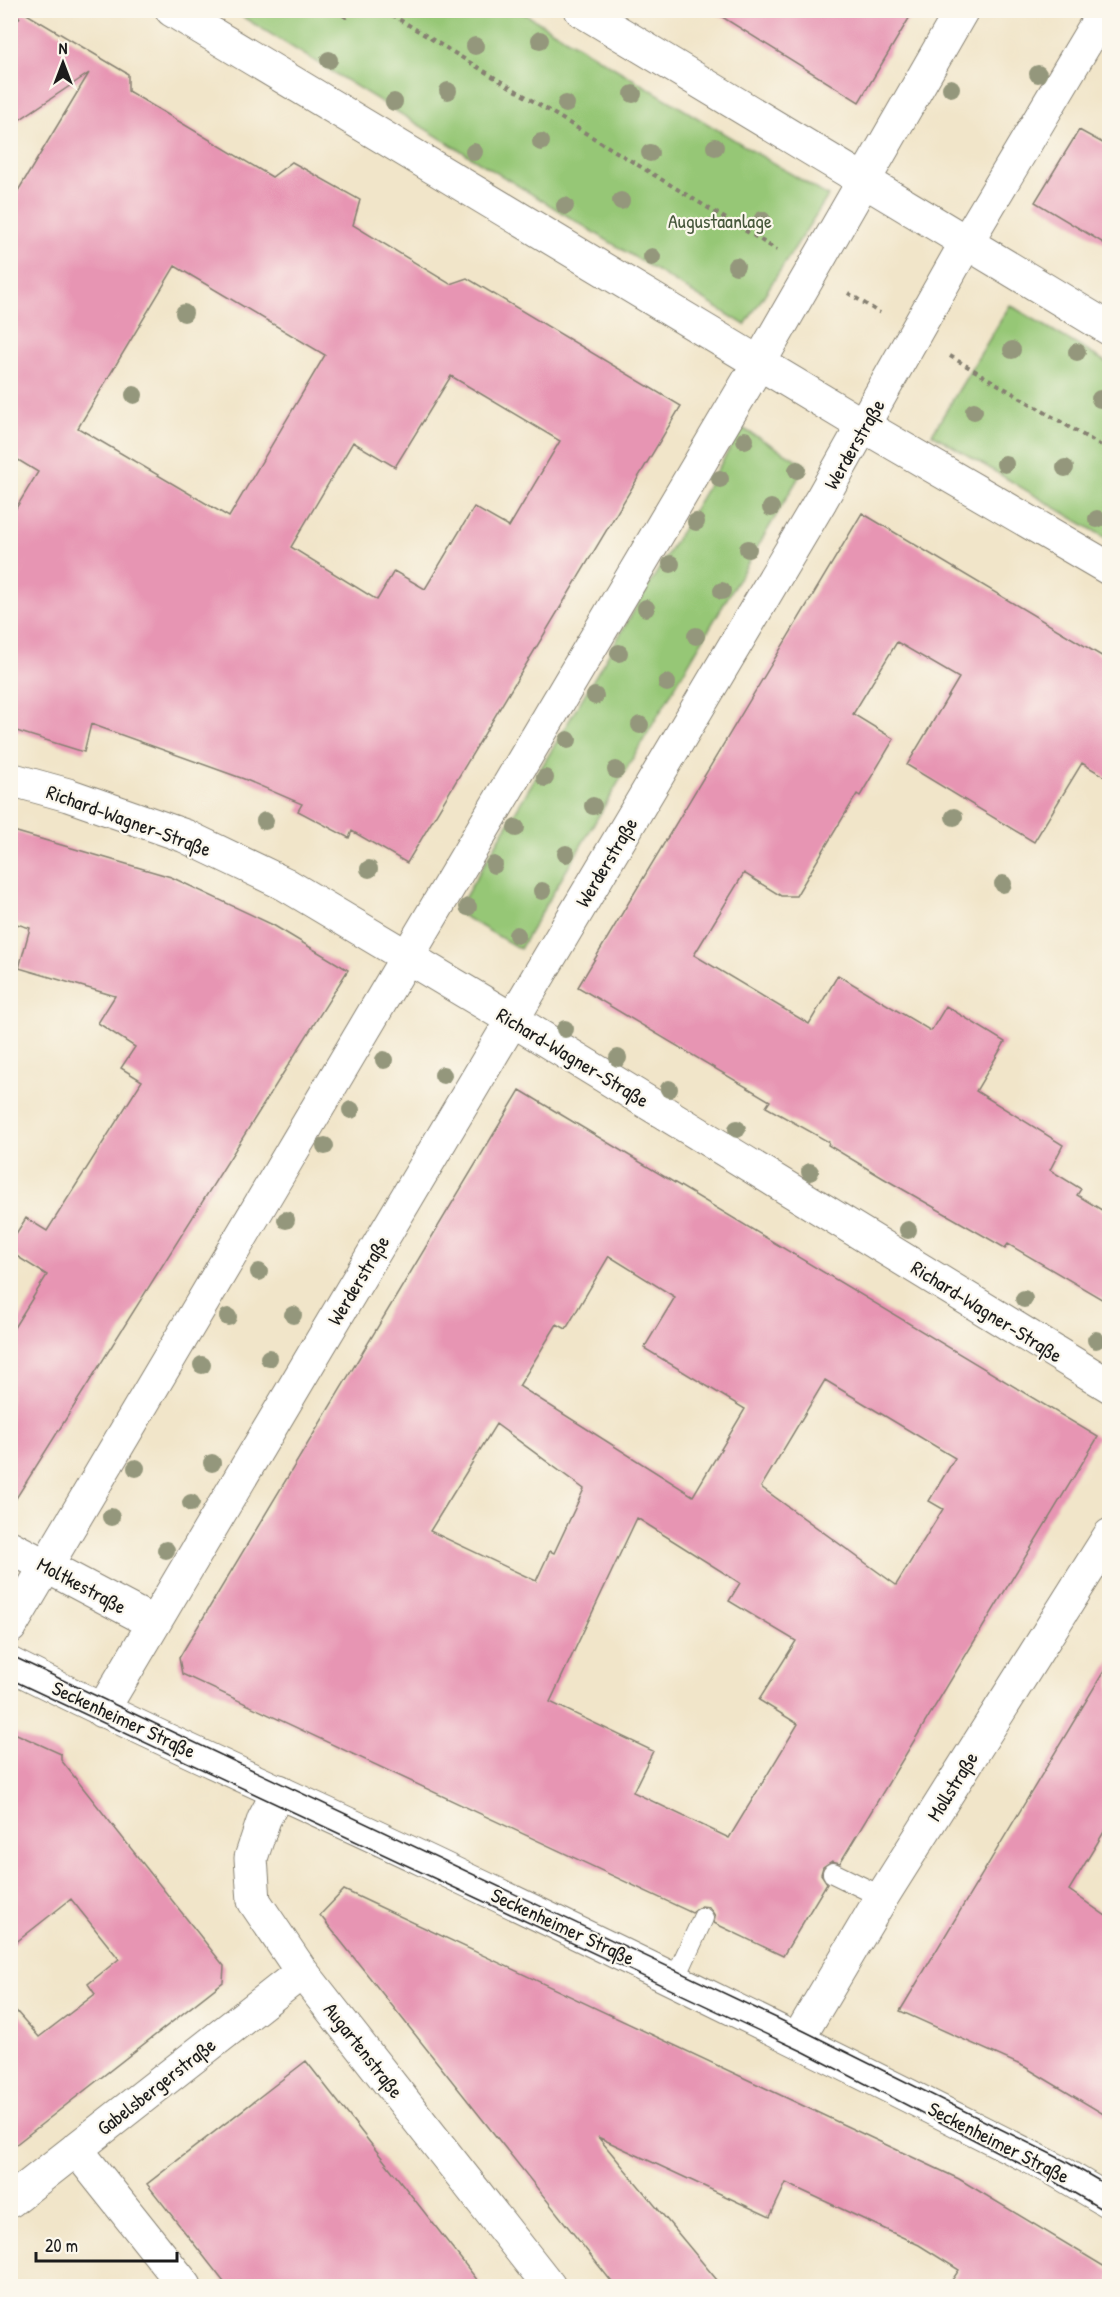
<svg xmlns="http://www.w3.org/2000/svg" width="1120" height="2297" viewBox="0 0 1120 2297" font-family="'Patrick Hand',sans-serif">
<style>
.green{fill:#96c776;stroke:#597249;stroke-width:1.5}
.building{fill:#e795b3;fill-rule:evenodd}
.lines{fill:none;stroke-linecap:round;stroke-linejoin:round}
.lane-casing{stroke:#868072;stroke-width:22}
.street-casing{stroke:#868072;stroke-width:35}
.secondary-casing{stroke:#868072;stroke-width:35}
.primary-casing{stroke:#868072;stroke-width:35}
.path{stroke:#868072;stroke-width:4;stroke-dasharray:4.5 4.5;stroke-linecap:butt}
.lane{stroke:#fff;stroke-width:20}
.street{stroke:#fff;stroke-width:33}
.secondary{stroke:#fff;stroke-width:33}
.primary{stroke:#fff;stroke-width:33}
.tram{stroke:#1c1c1c;stroke-width:1.5}
.tree{fill:#94977b}
.labels{text-anchor:middle;dominant-baseline:central;stroke-width:4.5;stroke-linejoin:round;paint-order:stroke}
.park-label{font-size:20px;fill:#47583c;stroke:#fbf7ec}
.street-label{font-size:20px;fill:#1c1c1c;stroke:#fbf7ec}
</style>
<rect width="100%" height="100%" fill="#fbf7ec"/>
<filter id="ink" filterUnits="userSpaceOnUse"><feTurbulence type="fractalNoise" baseFrequency=".0167" numOctaves="2"/><feDisplacementMap in="SourceGraphic" scale="12" xChannelSelector="R" yChannelSelector="G"/><feConvolveMatrix kernelMatrix="1 2 1 2 8 2 1 2 1" color-interpolation-filters="sRGB"/></filter>
<filter id="wash" filterUnits="userSpaceOnUse"><feTurbulence type="fractalNoise" baseFrequency=".008" numOctaves="4" result="noise"/><feDisplacementMap in="SourceGraphic" scale="24" xChannelSelector="R" yChannelSelector="G"/><feGaussianBlur stdDeviation="1.35" result="paint"/><feColorMatrix in="noise" values="0 0 0 0 0 0 0 0 0 0 0 0 0 0 0 0 0 1.4 0 .05"/><feComposite in="paint" operator="in"/></filter>
<g filter="url(#wash)">
<rect width="100%" height="100%" fill="#f1e5c9"/>
<path class="green" d="M233,11H520L828,196L745,325Z
M1010,305L1109,364V540L932,434Z
M742,428L806,465L520,949L456,912Z"/>
<g id="blocks">
<path class="building" d="M10,10H20L128,74V91L272,177L292,162L360,200L353,225L450,284L467,278L681,406L407,863L352,831L349,838L298,811L302,804L244,779L91,724L84,752L10,729V518L38,472L10,455V204L89,73L10,126ZM175,266L325,355L229,517L78,428ZM451,376L560,441L509,527L474,507L425,589L394,571L377,600L291,547L353,442L395,467Z
M711,10H914L859,102Z
M1079,130L1110,147V247L1035,202Z
M862,513L1110,661V780L1082,763L1034,842L907,765L959,678L897,642L853,714L894,739L860,796L857,794L796,896H781L744,873L694,955L809,1024L838,975L931,1031L946,1006L1005,1042L976,1091L1063,1145L1050,1170L1081,1189L1077,1195L1110,1215V1304L1008,1244L1005,1248L883,1178L828,1145L829,1142L766,1107L770,1101L578,987Z
M10,830L171,877L273,925L348,970L10,1508V1334L47,1275L10,1252V1243L26,1218L47,1231L142,1081L121,1068L135,1047L98,1023L115,996L19,968L30,928L10,922Z
M520,1090L1098,1437L840,1863L832,1861L823,1867L821,1874L827,1883L783,1956L714,1923L715,1916L709,1907L701,1906L692,1913L182,1674L179,1658ZM609,1256L675,1297L644,1348L745,1409L693,1496L519,1386L557,1324L566,1329ZM825,1380L955,1458L929,1501L943,1509L896,1585L761,1487ZM496,1424L584,1489L554,1553L550,1551L536,1581L430,1531ZM637,1518L740,1583L729,1601L796,1641L759,1700L798,1724L729,1838L633,1792L653,1751L550,1702Z
M1110,1661V1822L1069,1890L1110,1919V2118L1025,2067L900,2011Z
M10,1731L61,1754V1760L224,1966L223,1982L10,2149V2004L39,2037L95,1994L88,1984L119,1959L71,1899L10,1947Z
M344,1890L959,2179L1110,2270V2286H948L959,2270L919,2245L786,2183L770,2217L598,2137L722,2286H615L320,1915Z
M306,2061L375,2149L482,2286H227L147,2184Z"/>
</g>
</g>
<g filter="url(#ink)">
<use href="#blocks" fill-opacity="0" stroke="#868072" stroke-width="1.5"/>
<g class="lines">
<defs>
<path id="lane" d="M833,1873L882,1897
M675,1979L703,1918"/>
<path id="street" d="M10,779L68,795L185,836L285,884L513,1020L1110,1386
M10,1547L154,1623
M10,1627L759,363L962,10
M102,1711L821,500L966,243L1105,10
M279,1791L264,1819L251,1858L254,1901L302,1972L549,2286
M798,2039L882,1897L1110,1535
M76,2149L185,2286
M10,2201L302,1972"/>
<path id="secondary" d="M10,1664C147,1734 288,1795 427,1861C638,1961 847,2064 1056,2170L1110,2202"/>
<path id="primary" d="M172,10L864,426L1110,569
M581,10L1110,329"/>
</defs>
<use href="#lane" class="lane-casing"/>
<use href="#street" class="street-casing"/>
<use href="#secondary" class="secondary-casing"/>
<use href="#primary" class="primary-casing"/>
<path class="path" d="M335,10L346,17L350,10
M384,10L777,250
M10,26L25,10
M848,293L880,313
M950,356L1110,451"/>
<use href="#lane" class="lane"/>
<use href="#street" class="street"/>
<use href="#secondary" class="secondary"/>
<use href="#primary" class="primary"/>
<path class="tram" d="M10,1655L804,2031L1065,2161L1110,2187
M10,1679L804,2052L1052,2180L1110,2214"/>
</g>
<g class="tree">
<circle cx="540" cy="40" r="9"/>
<circle cx="475" cy="46" r="9"/>
<circle cx="329" cy="60" r="9"/>
<circle cx="1038" cy="74" r="9"/>
<circle cx="951" cy="88" r="9"/>
<circle cx="448" cy="91" r="9"/>
<circle cx="633" cy="94" r="9"/>
<circle cx="394" cy="102" r="9"/>
<circle cx="566" cy="104" r="9"/>
<circle cx="541" cy="142" r="9"/>
<circle cx="715" cy="147" r="9"/>
<circle cx="474" cy="152" r="9"/>
<circle cx="650" cy="153" r="9"/>
<circle cx="621" cy="201" r="9"/>
<circle cx="565" cy="206" r="9"/>
<circle cx="762" cy="220" r="9"/>
<circle cx="652" cy="257" r="9"/>
<circle cx="736" cy="266" r="9"/>
<circle cx="184" cy="313" r="9"/>
<circle cx="1012" cy="350" r="9"/>
<circle cx="1077" cy="352" r="9"/>
<circle cx="134" cy="395" r="9"/>
<circle cx="1100" cy="399" r="9"/>
<circle cx="974" cy="411" r="9"/>
<circle cx="745" cy="440" r="9"/>
<circle cx="1005" cy="464" r="9"/>
<circle cx="1065" cy="468" r="9"/>
<circle cx="797" cy="470" r="9"/>
<circle cx="720" cy="479" r="9"/>
<circle cx="771" cy="508" r="9"/>
<circle cx="1097" cy="519" r="9"/>
<circle cx="696" cy="522" r="9"/>
<circle cx="748" cy="549" r="9"/>
<circle cx="671" cy="564" r="9"/>
<circle cx="722" cy="591" r="9"/>
<circle cx="646" cy="608" r="9"/>
<circle cx="696" cy="636" r="9"/>
<circle cx="619" cy="653" r="9"/>
<circle cx="667" cy="683" r="9"/>
<circle cx="595" cy="696" r="9"/>
<circle cx="640" cy="725" r="9"/>
<circle cx="568" cy="740" r="9"/>
<circle cx="616" cy="770" r="9"/>
<circle cx="545" cy="778" r="9"/>
<circle cx="593" cy="806" r="9"/>
<circle cx="954" cy="817" r="9"/>
<circle cx="265" cy="821" r="9"/>
<circle cx="516" cy="828" r="9"/>
<circle cx="566" cy="854" r="9"/>
<circle cx="494" cy="865" r="9"/>
<circle cx="369" cy="869" r="9"/>
<circle cx="1003" cy="884" r="9"/>
<circle cx="542" cy="891" r="9"/>
<circle cx="468" cy="907" r="9"/>
<circle cx="517" cy="935" r="9"/>
<circle cx="565" cy="1029" r="9"/>
<circle cx="618" cy="1058" r="9"/>
<circle cx="384" cy="1060" r="9"/>
<circle cx="443" cy="1075" r="9"/>
<circle cx="669" cy="1089" r="9"/>
<circle cx="351" cy="1110" r="9"/>
<circle cx="737" cy="1129" r="9"/>
<circle cx="325" cy="1146" r="9"/>
<circle cx="810" cy="1172" r="9"/>
<circle cx="286" cy="1220" r="9"/>
<circle cx="908" cy="1230" r="9"/>
<circle cx="259" cy="1272" r="9"/>
<circle cx="1024" cy="1299" r="9"/>
<circle cx="293" cy="1315" r="9"/>
<circle cx="228" cy="1317" r="9"/>
<circle cx="1096" cy="1340" r="9"/>
<circle cx="269" cy="1358" r="9"/>
<circle cx="202" cy="1365" r="9"/>
<circle cx="212" cy="1463" r="9"/>
<circle cx="136" cy="1468" r="9"/>
<circle cx="191" cy="1503" r="9"/>
<circle cx="111" cy="1517" r="9"/>
<circle cx="166" cy="1550" r="9"/>
</g>
</g>
<g class="labels">
<g class="park-label">
<text x="720" y="220">Augustaanlage</text>
</g>
<g class="street-label">
<text transform="translate(854 444) rotate(-60)">Werderstraße</text>
<text transform="translate(129 820) rotate(20)">Richard-Wagner-Straße</text>
<text transform="translate(606 862) rotate(-59)">Werderstraße</text>
<text transform="translate(573 1057) rotate(31)">Richard-Wagner-Straße</text>
<text transform="translate(358 1280) rotate(-59)">Werderstraße</text>
<text transform="translate(987 1311) rotate(32)">Richard-Wagner-Straße</text>
<text transform="translate(82 1585) rotate(28)">Moltkestraße</text>
<text transform="translate(124 1719) rotate(25)">Seckenheimer Straße</text>
<text transform="translate(952 1786) rotate(-58)">Mollstraße</text>
<text transform="translate(563 1926) rotate(25)">Seckenheimer Straße</text>
<text transform="translate(364 2050) rotate(52)">Augartenstraße</text>
<text transform="translate(156 2086) rotate(-38)">Gabelsbergerstraße</text>
<text transform="translate(999 2142) rotate(27)">Seckenheimer Straße</text>
</g>
</g>
<rect width="1120" height="2297" fill="none" stroke="#fbf7ec" stroke-width="36"/>
<g transform="translate(63 63)" stroke="#fbf7ec" stroke-width="4.5" paint-order="stroke">
<path d="M0-4.5L10 22L0 15L-10 22Z" fill="#1c1c1c"/>
<text y="-9" font-size="16" font-weight="bold" text-anchor="middle" fill="#1c1c1c">N</text>
</g>
<path d="M36 2252v9h141v-9" fill="none" stroke="#1c1c1c" stroke-width="3"/>
<text x="45" y="2252" font-size="18" fill="#1c1c1c" stroke="#fbf7ec" stroke-width="4.5" paint-order="stroke">20 m</text>
</svg>
